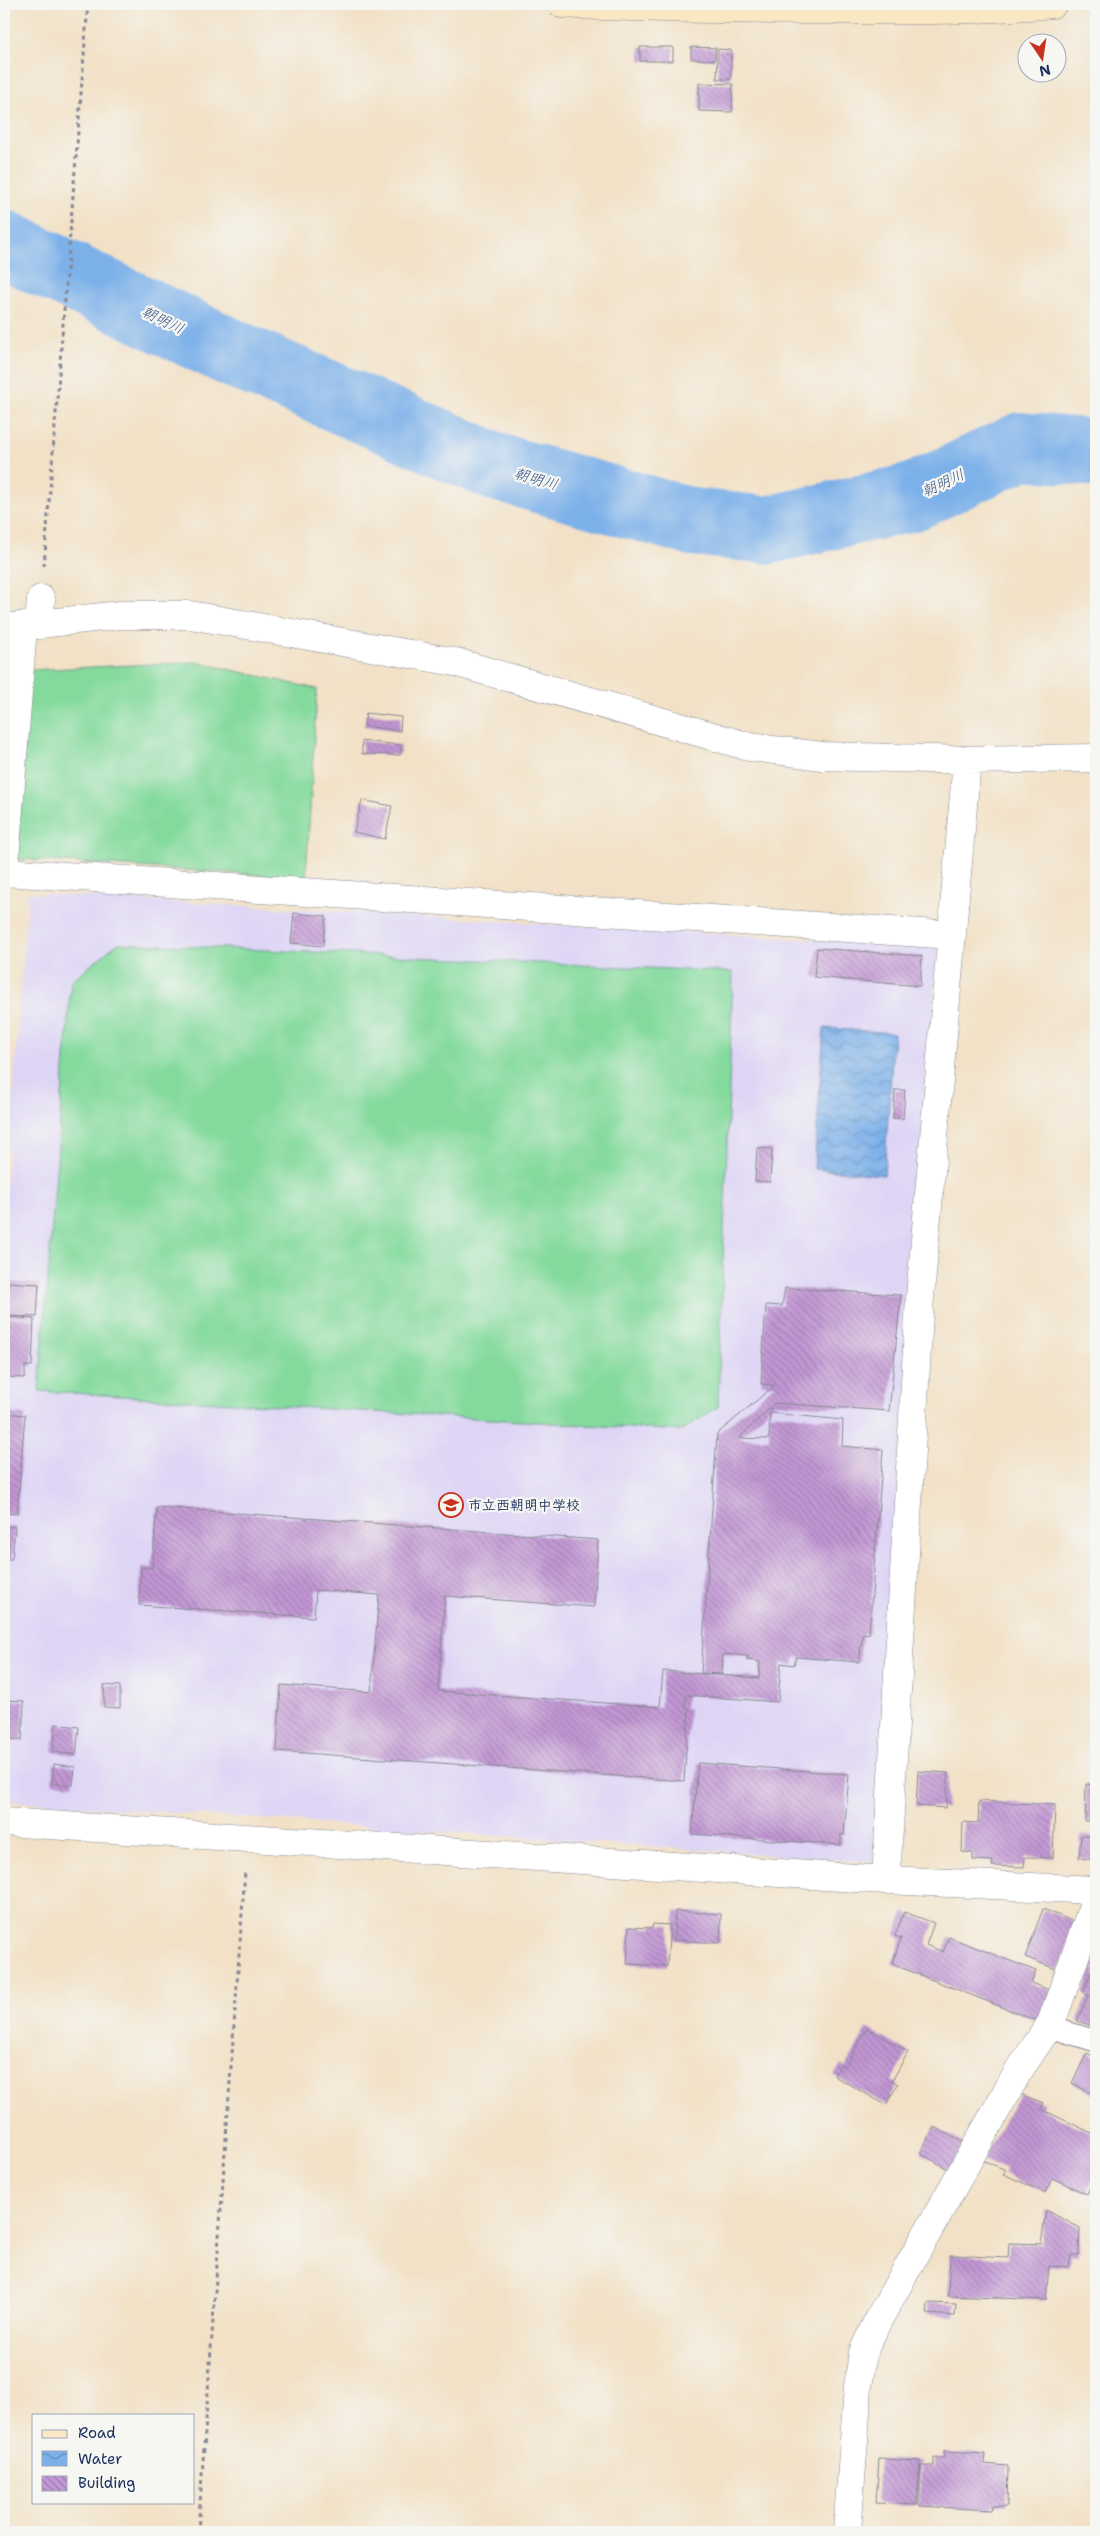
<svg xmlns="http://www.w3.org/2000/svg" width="1100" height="2536" viewBox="0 0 1100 2536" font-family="'Shantell Sans','Klee One',sans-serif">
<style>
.built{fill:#ded5f5}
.garden{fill:#84da9d;stroke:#50847e}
.water{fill:url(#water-waves);stroke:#4c70a4}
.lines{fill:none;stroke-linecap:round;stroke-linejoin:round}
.river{stroke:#7cb0e9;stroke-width:68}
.building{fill:url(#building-back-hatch)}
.lane-casing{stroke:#868892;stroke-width:23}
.street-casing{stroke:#868892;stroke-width:29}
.secondary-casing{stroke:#868892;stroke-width:29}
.path{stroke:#868892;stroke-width:3;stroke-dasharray:4 4;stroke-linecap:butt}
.lane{stroke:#fff;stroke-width:21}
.street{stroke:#fff;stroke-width:28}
.secondary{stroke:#fae7c3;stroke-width:28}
.labels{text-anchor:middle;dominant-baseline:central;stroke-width:4.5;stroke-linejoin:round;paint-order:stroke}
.poi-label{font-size:14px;font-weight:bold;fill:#1b2f5e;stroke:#f6f6f2;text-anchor:start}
.water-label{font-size:15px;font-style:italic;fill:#385688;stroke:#f6f6f2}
</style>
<defs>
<pattern id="water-waves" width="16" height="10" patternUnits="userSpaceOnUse" patternTransform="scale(1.25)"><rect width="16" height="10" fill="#7cb0e9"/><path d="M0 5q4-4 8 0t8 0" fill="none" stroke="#6590c0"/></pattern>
<pattern id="building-back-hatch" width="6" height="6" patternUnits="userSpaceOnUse" patternTransform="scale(1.25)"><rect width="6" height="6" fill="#c297d4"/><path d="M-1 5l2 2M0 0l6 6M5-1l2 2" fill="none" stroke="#9d7caf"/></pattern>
</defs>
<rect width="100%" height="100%" fill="#f6f6f2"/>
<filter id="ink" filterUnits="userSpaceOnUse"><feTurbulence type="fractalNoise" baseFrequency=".02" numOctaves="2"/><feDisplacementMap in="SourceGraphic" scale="10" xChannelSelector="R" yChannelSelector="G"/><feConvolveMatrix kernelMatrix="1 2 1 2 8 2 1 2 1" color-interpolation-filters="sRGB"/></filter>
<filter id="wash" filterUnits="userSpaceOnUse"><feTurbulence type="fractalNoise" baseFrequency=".0096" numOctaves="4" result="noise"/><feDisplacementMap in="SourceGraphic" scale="20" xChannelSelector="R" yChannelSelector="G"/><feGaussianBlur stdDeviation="1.12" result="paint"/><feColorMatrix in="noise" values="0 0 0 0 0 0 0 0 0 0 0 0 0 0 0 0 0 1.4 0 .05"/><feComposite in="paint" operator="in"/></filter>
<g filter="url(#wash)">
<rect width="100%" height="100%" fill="#f2e1c6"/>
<path class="built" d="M28,893L938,947L874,1862L4,1801V1209Z"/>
<path class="garden" d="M196,662L317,689L306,878L17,859L29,670Z
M118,943L733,972L718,1407L681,1431L39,1391L71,981Z"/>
<path class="water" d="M824,1028L894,1033L884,1175L814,1169Z"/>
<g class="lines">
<path class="river" d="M4,244L232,353L496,467L692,522L769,530L913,497L1022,446L1096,453"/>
</g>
<g id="blocks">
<path class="building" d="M640,47H673V61H640Z
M691,47L716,48L715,60L691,59Z
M718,49L731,50V79H717Z
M699,83L733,84L732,112L699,111Z
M366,713L401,717L400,731L364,726Z
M362,741L401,745L400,755L362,754Z
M362,800L392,806L385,839L354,832Z
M294,913L326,916L323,946L291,943Z
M817,948L922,956L920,986L814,977Z
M895,1090H905L903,1119L893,1118Z
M757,1148L772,1149L770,1182L755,1181Z
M7,1282L39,1284L37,1317L5,1316Z
M785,1288L901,1295L889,1411L775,1403L739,1438L769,1439L770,1413L843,1420L842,1446L883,1450L869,1634L863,1633L859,1662L796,1657L794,1665L781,1663L778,1702L686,1695L685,1708H689L684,1781L277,1751L281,1685L371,1692L379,1595L316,1590L314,1617L139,1605L141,1567L152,1568L157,1507L598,1540L594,1607L445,1596L438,1691L660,1707L663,1671L759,1678L760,1662L747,1660L748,1656L723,1654L722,1674L701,1673L717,1434L775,1385L761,1384L766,1305L782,1306Z
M4,1317L34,1319L32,1366H25V1378L4,1377Z
M4,1413L25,1415L17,1514L4,1513Z
M4,1526L15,1527L12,1559H4Z
M104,1685L120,1686V1708L104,1707Z
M4,1700L24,1701L22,1740L4,1739Z
M56,1724L79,1727L76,1755L53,1752Z
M698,1763L849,1774L844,1835L841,1834V1845L692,1834Z
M54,1764L75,1767L73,1785L52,1783Z
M918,1771L948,1773L946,1808L916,1806Z
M1086,1784L1096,1785V1821H1085Z
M979,1801L1055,1805L1053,1858L1025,1857L1024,1867L992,1866L993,1861L973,1860V1853L962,1852L963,1822L978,1823Z
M1081,1835L1096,1837V1860L1079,1858Z
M1043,1909L1077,1923L1058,1970L1025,1957Z
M675,1911L721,1914L720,1943L674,1940Z
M904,1912L934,1923L926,1945L943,1952L949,1937L1036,1971L1031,1983L1052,1991L1040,2022L892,1964L901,1938L895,1936Z
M653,1924L670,1925L667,1966L627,1964L629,1927L652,1928Z
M1096,1959V2027L1077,2021L1088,1996L1083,1993Z
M867,2028L908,2052L892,2081L898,2084L886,2105L834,2076L841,2064L845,2067Z
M1087,2053L1096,2058V2096L1072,2083Z
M1020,2094L1044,2103L1041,2109L1096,2135V2179L1094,2178L1087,2194L1052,2178L1046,2193L1003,2174L1006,2170L982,2160Z
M934,2127L964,2143L950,2170L920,2153Z
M1046,2210L1080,2228L1079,2255H1071L1069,2267L1049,2266L1046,2300L948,2296L950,2255L1008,2258L1009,2243L1041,2244Z
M928,2303L956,2304L955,2316L927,2314Z
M944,2452L985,2454L984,2464L1008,2466L1007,2506H992L991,2510L919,2506L921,2466H934V2458H944Z
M879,2459L920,2461L917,2505L876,2503Z"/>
</g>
</g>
<g filter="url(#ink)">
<use href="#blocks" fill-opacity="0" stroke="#868892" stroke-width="1"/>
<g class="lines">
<defs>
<path id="lane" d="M1049,2027L1096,2041"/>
<path id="street" d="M39,625L41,599
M4,628L120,615H190L455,662L750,747L822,756L967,760L1096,758
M4,872L952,935
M4,874L23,627
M4,1822L886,1880L1096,1890
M886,1880L920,1297L967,760
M847,2532L858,2387L863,2352L878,2320L1018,2072L1051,2023L1096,1898"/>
<path id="secondary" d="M562,4C652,9 742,10 832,10C906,10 979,11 1053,4"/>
</defs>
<use href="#lane" class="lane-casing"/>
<use href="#street" class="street-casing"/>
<use href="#secondary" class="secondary-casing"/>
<path class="path" d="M44,566L88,4
M198,2532L245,1871"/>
<use href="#lane" class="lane"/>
<use href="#street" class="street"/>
<use href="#secondary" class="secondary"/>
</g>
</g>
<defs>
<symbol id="school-ring" viewBox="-11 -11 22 22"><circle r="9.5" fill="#f6f6f2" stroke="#c8321e" stroke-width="1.5"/><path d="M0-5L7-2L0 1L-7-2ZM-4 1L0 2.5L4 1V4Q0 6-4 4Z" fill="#c8321e"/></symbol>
</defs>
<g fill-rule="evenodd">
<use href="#school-ring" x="437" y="1491" width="28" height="28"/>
</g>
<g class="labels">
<g class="poi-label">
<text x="468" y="1505">市立西朝明中学校</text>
</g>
<g class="water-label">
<text transform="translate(163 320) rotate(26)">朝明川</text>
<text transform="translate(536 479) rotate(16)">朝明川</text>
<text transform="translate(943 483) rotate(-25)">朝明川</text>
</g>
</g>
<rect width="1100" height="2536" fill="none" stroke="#f6f6f2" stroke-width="20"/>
<rect x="32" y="2414" width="162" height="90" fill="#f6f6f2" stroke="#9ea6b7"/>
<rect x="42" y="2430" width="25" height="8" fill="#fae7c3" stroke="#9ea6b7"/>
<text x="78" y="2438" font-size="15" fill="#1b2f5e">Road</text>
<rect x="42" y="2451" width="25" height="15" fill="url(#water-waves)" stroke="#9ea6b7"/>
<text x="78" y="2464" font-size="15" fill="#1b2f5e">Water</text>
<rect x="42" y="2476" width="25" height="15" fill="url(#building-back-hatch)" stroke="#9ea6b7"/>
<text x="78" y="2488" font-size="15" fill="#1b2f5e">Building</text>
<g transform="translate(1042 58) rotate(167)"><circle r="24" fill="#f6f6f2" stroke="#9ea6b7"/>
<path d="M0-4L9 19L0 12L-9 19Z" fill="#c8321e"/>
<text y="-8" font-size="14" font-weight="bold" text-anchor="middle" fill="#1b2f5e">N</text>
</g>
</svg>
